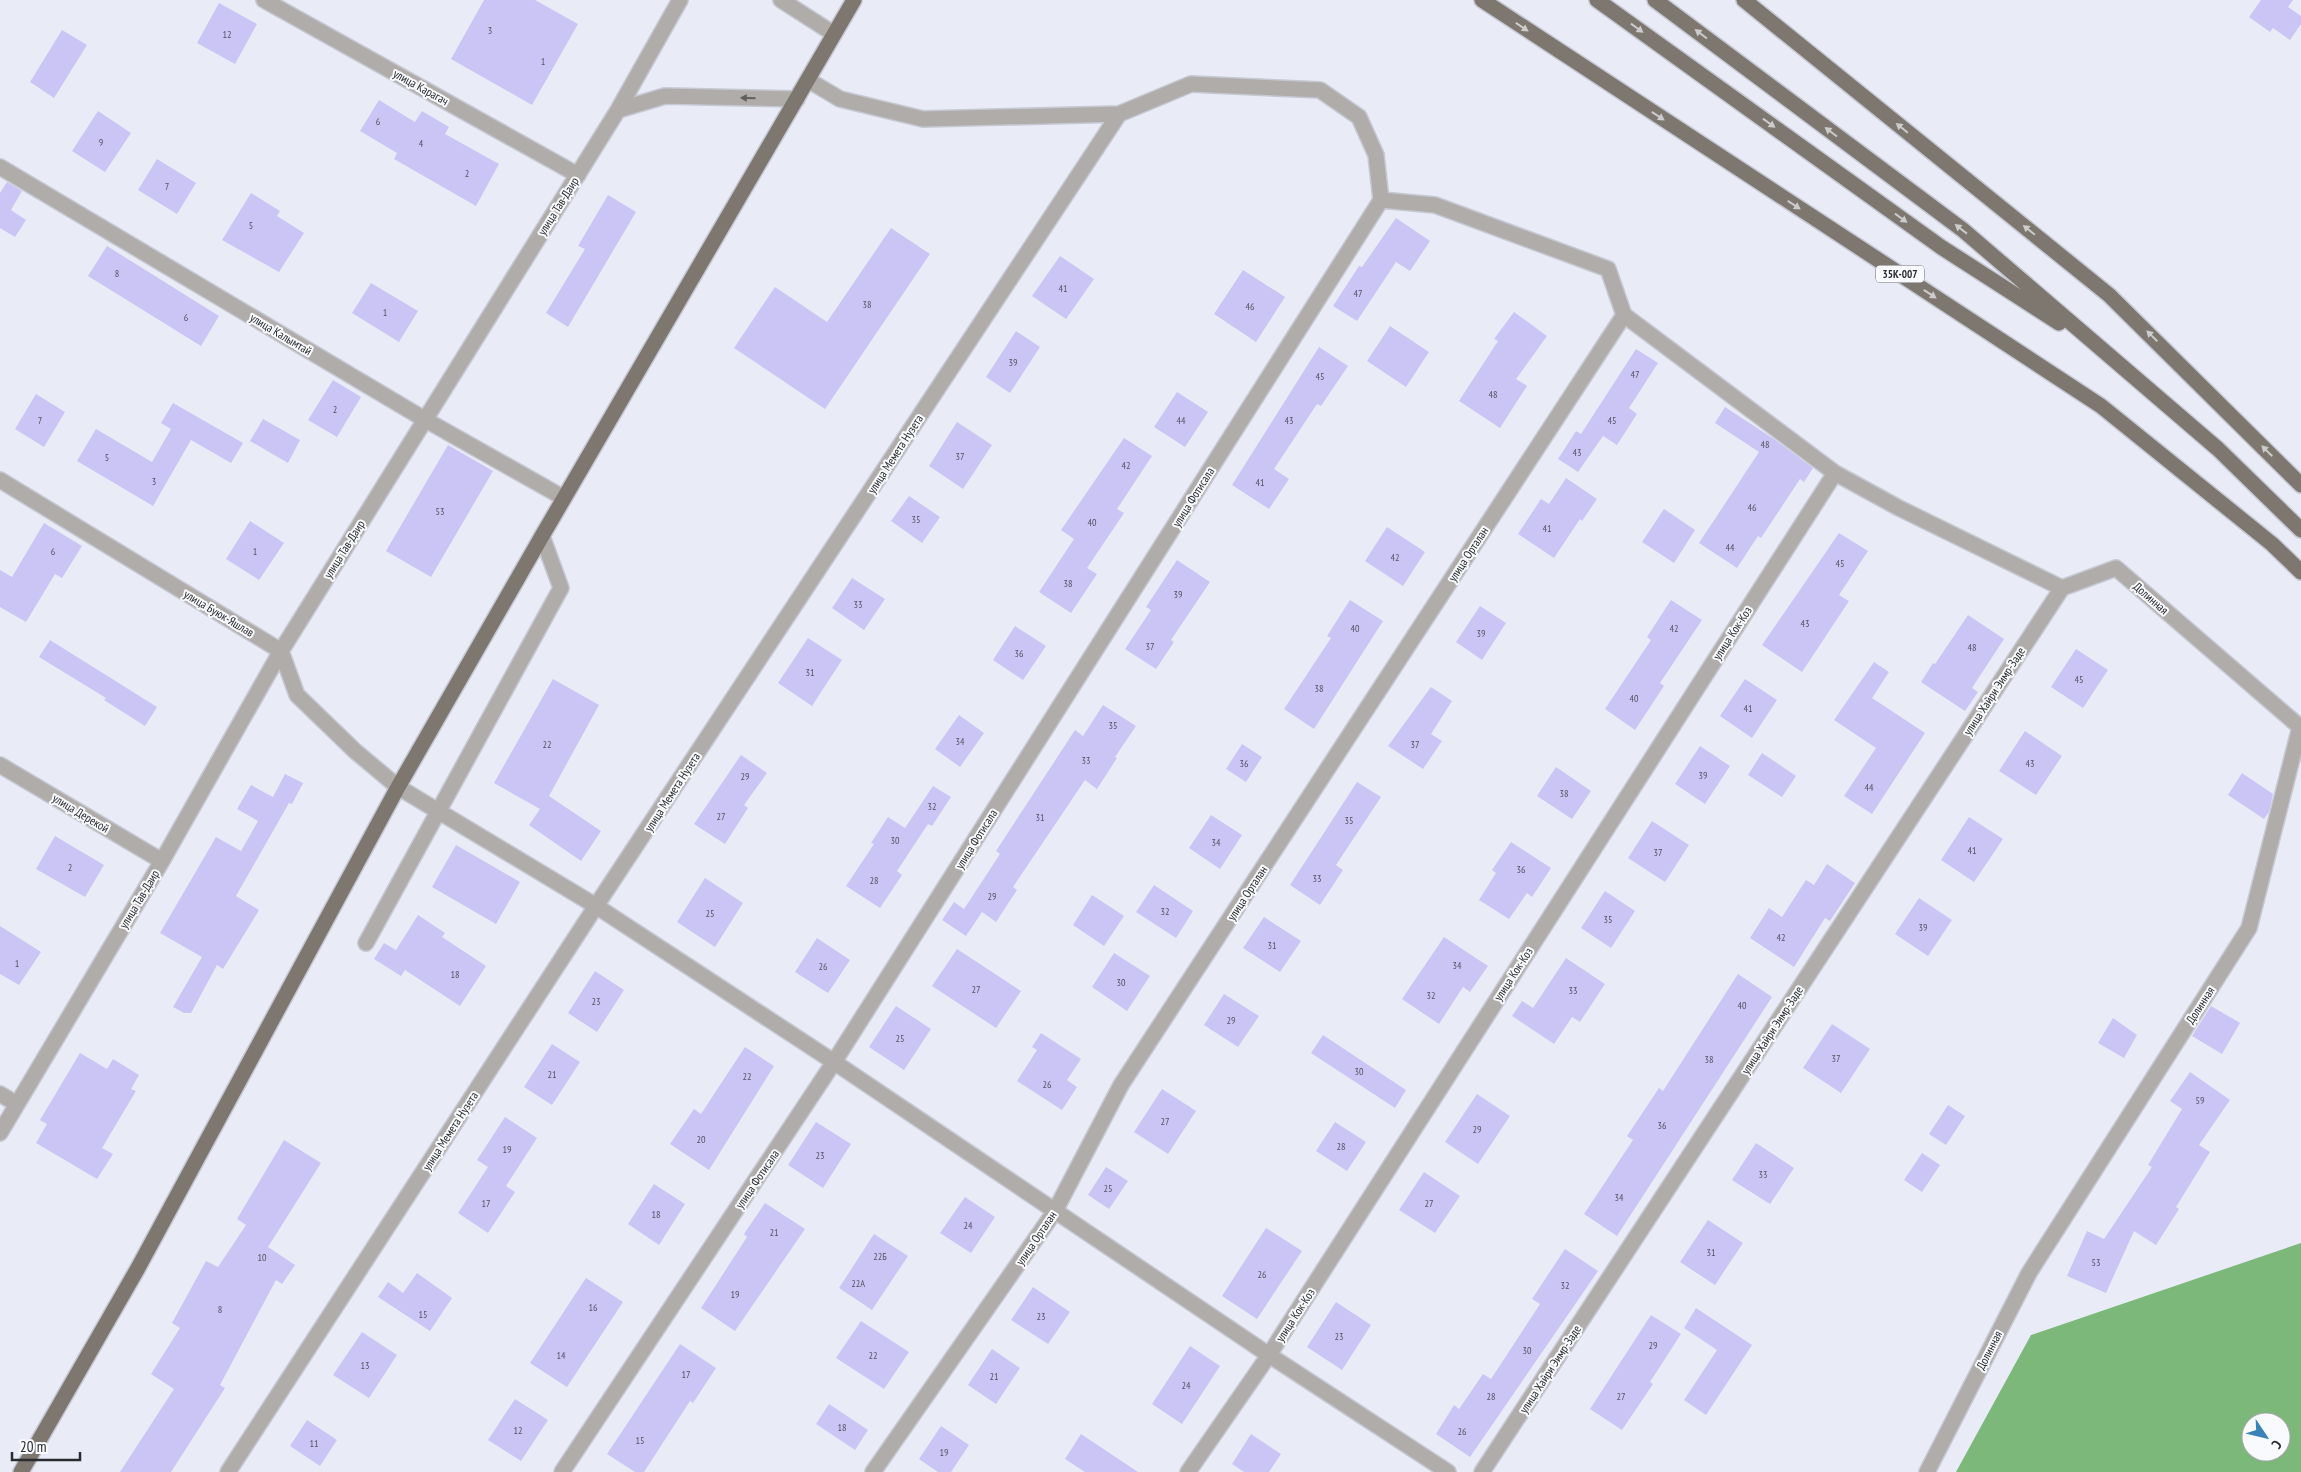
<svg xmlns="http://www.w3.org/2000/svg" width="2301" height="1472" viewBox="0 0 2301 1472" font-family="'PT Sans Narrow',sans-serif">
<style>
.forest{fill:#7bb879;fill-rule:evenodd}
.building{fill:#cac5f5}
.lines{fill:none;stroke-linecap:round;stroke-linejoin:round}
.minor-casing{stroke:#c6c9d3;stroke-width:18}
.major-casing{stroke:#c6c9d3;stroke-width:18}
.minor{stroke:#b0aca9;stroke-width:15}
.major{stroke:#7d7770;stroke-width:15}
.oneway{fill:#cdcccc}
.oneway2{fill:#5f5f5f}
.labels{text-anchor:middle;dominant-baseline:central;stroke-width:4;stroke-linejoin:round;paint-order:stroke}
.number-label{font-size:10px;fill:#515260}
.shield{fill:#f8fafe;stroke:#67696c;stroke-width:1}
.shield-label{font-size:11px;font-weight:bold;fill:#292b2e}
.street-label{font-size:12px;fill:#292b2e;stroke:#f8fafe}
</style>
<rect width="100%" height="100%" fill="#e9ecf7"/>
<path class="forest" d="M2301,1243V1472H1956L2031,1335ZM2251,1422H2281V1452H2251Z"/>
<path class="building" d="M484,0H535L578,24L532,105L451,59Z
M2261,0H2293L2288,7L2301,16V24L2290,40L2273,28L2270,32L2249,17Z
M219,3L257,24L235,64L197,43Z
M62,30L87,45L54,98L30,82Z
M379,100L415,122L422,111L449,127L445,134L499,164L476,206L394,159L397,153L360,131Z
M98,111L131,133L105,172L72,151Z
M157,159L196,183L177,214L138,190Z
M7,182L22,191L11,210L26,220L15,237L0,228V193Z
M251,193L280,211L277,216L304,233L279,272L222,240Z
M608,195L636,212L568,327L546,313L585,249L578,246Z
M1396,218L1430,241L1410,271L1396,262L1357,321L1333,306L1359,266L1362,267Z
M891,228L930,254L825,409L734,348L775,287L827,322Z
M107,246L219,316L201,346L88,276Z
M1060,256L1094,279L1066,319L1032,296Z
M1243,270L1285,297L1256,342L1214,314Z
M371,283L418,311L399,342L352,313Z
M1514,312L1547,336L1516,379L1527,386L1500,428L1459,401L1498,341L1494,339Z
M1390,326L1429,352L1406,387L1367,361Z
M1016,331L1040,347L1010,393L986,377Z
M1319,347L1348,366L1321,406L1317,404L1274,469L1289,479L1269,509L1232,485Z
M1636,349L1658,363L1629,408L1637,414L1617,445L1603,436L1578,472L1558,459L1576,431L1581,434Z
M333,380L361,397L337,437L308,420Z
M1177,392L1208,412L1185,447L1154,427Z
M36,394L65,412L44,447L15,429Z
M173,403L243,443L231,463L191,440L153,506L77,461L96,429L152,462L171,429L161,423Z
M1725,407L1774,439L1813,468L1804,482L1800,479L1761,538L1758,536L1737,568L1699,543L1759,452L1715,423Z
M263,419L300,440L288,463L250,441Z
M957,422L992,445L963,489L929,466Z
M1124,438L1152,456L1117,509L1124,513L1087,568L1097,574L1071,613L1039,592L1074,539L1061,530Z
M448,445L493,471L431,577L386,551Z
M1566,478L1597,499L1582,521L1580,519L1554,558L1518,534L1541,499L1549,504Z
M909,496L940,517L922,543L891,521Z
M1664,509L1695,530L1674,563L1642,542Z
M250,521L284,543L259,580L226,559Z
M44,523L82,546L62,578L55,574L26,622L0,607V570L12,577Z
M1387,527L1425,552L1403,586L1365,561Z
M1839,533L1868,551L1839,595L1849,601L1802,672L1762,645Z
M1177,560L1210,582L1171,640L1174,642L1156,669L1125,649L1151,610L1146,607Z
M852,578L885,599L864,630L832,608Z
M1350,600L1383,621L1314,729L1284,709L1331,638L1327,636Z
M1671,600L1702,620L1660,683L1664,686L1635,730L1605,709L1651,640L1647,637Z
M1480,606L1506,623L1482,660L1456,642Z
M1968,615L2004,639L1972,688L1978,692L1965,711L1921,682L1933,663L1935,664Z
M1015,626L1046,646L1023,680L993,660Z
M808,638L842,660L812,706L778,683Z
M50,640L157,707L145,726L104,700L106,698L39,657Z
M2076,649L2108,670L2083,708L2051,687Z
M1874,662L1889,672L1872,698L1925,733L1872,814L1844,796L1876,748L1834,720Z
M553,679L599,705L549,796L601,831L581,861L529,825L540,809L494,783Z
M1745,679L1777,700L1752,738L1720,716Z
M1431,687L1452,701L1431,734L1442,741L1423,769L1388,746Z
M1103,705L1136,726L1115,757L1117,758L1097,789L1085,780L1013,887L1017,890L996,922L982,912L966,936L942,920L954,902L964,909L1000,854L996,851L1075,730L1083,736Z
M959,715L984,733L960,767L935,749Z
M2025,731L2062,756L2036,795L1999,771Z
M1242,744L1262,757L1246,782L1226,769Z
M1700,746L1730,766L1705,804L1675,784Z
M1762,753L1796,776L1782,797L1748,775Z
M741,755L767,773L744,805L748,808L725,844L694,824Z
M1556,767L1591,791L1572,819L1537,796Z
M2242,773L2273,794L2269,812L2264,819L2228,795Z
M285,774L303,783L292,804L289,803L236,896L259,910L223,969L217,965L191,1013H184L173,1007L202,957L160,933L216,837L241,851L258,821L237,809L251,785L273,797Z
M1357,782L1381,797L1336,865L1343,870L1320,905L1290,885Z
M933,786L951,797L932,826L928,824L897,871L902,875L880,908L846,886L874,844L871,843L888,817L905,828Z
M1211,815L1242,835L1220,869L1189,848Z
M1969,817L2003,839L1974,882L1941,860Z
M1652,821L1689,845L1665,882L1628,858Z
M55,836L104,865L85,897L36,869Z
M1511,842L1551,868L1532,897L1527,893L1509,919L1479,900L1496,873L1492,870Z
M456,845L520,882L496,924L432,887Z
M1827,864L1855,883L1830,921L1825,918L1794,967L1750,938L1769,908L1782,917L1806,880L1814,885Z
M705,878L743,903L715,947L677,922Z
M1154,885L1193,911L1176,938L1136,912Z
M1605,891L1635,911L1611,948L1581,928Z
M1092,895L1124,916L1104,946L1073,925Z
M1919,898L1952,920L1928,956L1895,934Z
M418,915L445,933L442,937L486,966L460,1006L405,970L401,976L374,959L384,943L396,950Z
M1264,917L1301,941L1280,972L1243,948Z
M0,926L41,952L19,985L0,974Z
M1444,937L1488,966L1470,992L1463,987L1439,1024L1402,999Z
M817,938L850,960L828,993L795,972Z
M957,949L1021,991L996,1028L932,986Z
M1114,953L1150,976L1127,1011L1092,987Z
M1566,958L1605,984L1580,1022L1572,1017L1554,1044L1512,1016L1522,1001L1533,1008Z
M595,971L624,990L597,1032L568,1013Z
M1738,974L1772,997L1617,1236L1584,1214L1633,1140L1627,1136L1659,1088L1663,1091Z
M1224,994L1259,1016L1238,1047L1204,1025Z
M896,1006L931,1029L904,1070L869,1047Z
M2211,1006L2240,1023L2222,1054L2192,1036Z
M2113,1018L2137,1035L2124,1058L2098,1043Z
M1832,1024L1870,1049L1841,1093L1803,1068Z
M1041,1033L1081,1059L1067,1080L1077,1087L1062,1110L1017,1081L1037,1050L1032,1047Z
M1323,1035L1406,1090L1395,1108L1311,1053Z
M552,1044L580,1062L552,1105L524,1087Z
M745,1047L774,1066L709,1170L670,1144L694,1109L701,1114Z
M80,1053L107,1069L113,1059L139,1075L131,1089L136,1091L102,1148L113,1154L97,1179L36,1143L47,1124L40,1120Z
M2190,1072L2230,1100L2199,1145L2210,1152L2176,1207L2179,1209L2156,1245L2134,1231L2106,1293L2067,1276L2087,1231L2104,1239L2152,1167L2148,1165L2182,1109L2170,1101Z
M1162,1089L1196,1111L1168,1154L1134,1132Z
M1477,1094L1510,1116L1478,1164L1445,1142Z
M1948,1105L1965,1116L1946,1145L1929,1134Z
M505,1117L537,1138L506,1186L515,1192L488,1233L458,1213L488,1167L477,1160Z
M816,1122L851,1144L823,1188L788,1165Z
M1335,1122L1366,1142L1347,1171L1316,1151Z
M284,1140L321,1163L268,1247L295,1265L282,1284L276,1280L220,1385L225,1388L171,1472H120L174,1389L151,1374L180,1328L172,1323L206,1261L218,1267L246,1225L237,1219Z
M1756,1143L1794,1168L1770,1204L1732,1180Z
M1922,1153L1940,1165L1922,1192L1904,1180Z
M1106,1167L1128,1181L1109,1209L1088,1195Z
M1424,1172L1460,1196L1435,1233L1399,1210Z
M654,1184L685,1204L659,1245L628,1224Z
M965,1197L995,1217L971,1253L940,1233Z
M765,1203L805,1229L735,1331L701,1308L747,1237L744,1234Z
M1708,1220L1743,1243L1715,1285L1680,1262Z
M1266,1228L1302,1251L1257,1319L1222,1296Z
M874,1234L908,1256L872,1310L839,1288Z
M1565,1249L1598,1271L1470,1457L1436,1434L1454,1405L1459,1409L1483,1374L1491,1379L1540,1304L1532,1299Z
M417,1273L452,1298L430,1331L378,1297L388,1282L403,1293Z
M586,1278L623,1302L567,1387L530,1363Z
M1033,1287L1070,1312L1048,1344L1011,1320Z
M1336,1302L1371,1325L1342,1370L1307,1347Z
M1696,1308L1752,1345L1706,1415L1684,1400L1717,1350L1684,1328Z
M1651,1315L1681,1334L1650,1382L1653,1384L1622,1430L1590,1409Z
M861,1321L909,1352L884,1389L836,1358Z
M362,1332L397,1355L369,1398L333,1375Z
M680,1344L716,1368L693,1403L690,1401L644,1472H635L607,1454Z
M1190,1346L1220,1366L1182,1424L1152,1404Z
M992,1349L1020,1368L996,1404L968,1385Z
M515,1399L548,1420L521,1461L488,1440Z
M829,1404L868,1430L855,1450L816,1424Z
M307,1420L337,1440L320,1466L290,1446Z
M941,1426L969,1445L951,1472H938L919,1459Z
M1081,1434L1138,1472H1085L1065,1459Z
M1251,1434L1281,1454L1269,1472H1244L1232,1464Z"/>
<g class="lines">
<defs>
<path id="minor" d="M264,0L578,175
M781,0L834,34
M808,80L840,99L923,119L1119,114L1191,84L1320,90L1359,117L1376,155L1381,200L1435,205L1608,269L1624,315L1835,473L1899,508L2062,588L2116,568L2300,727L2249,928L2029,1273L1927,1472
M618,110L665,96L797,99
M0,167L424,419L564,498
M0,480L281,651L297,695L355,751L398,787L596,906L834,1062L1269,1355L1448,1472
M0,765L162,861
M366,943L561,588L542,536
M0,1094L17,1104
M0,1133L162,861L281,651L618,110L680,0
M228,1472L596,906L1119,114
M562,1472L834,1062L1381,200
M873,1472L1055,1211L1121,1085L1624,315
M1188,1472L1269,1355L1835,473
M1482,1472L2062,588"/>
<path id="major" d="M1482,0L2101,406L2272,544L2301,572
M1597,0L1941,247L2059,323
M1655,0L1963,230L2218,449L2301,530
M1744,0L2109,295L2301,485
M21,1472L138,1268L398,787L542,536L854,0"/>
</defs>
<use href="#minor" class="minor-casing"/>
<use href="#major" class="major-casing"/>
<use href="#minor" class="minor"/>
<use href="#major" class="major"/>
</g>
<defs><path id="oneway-solid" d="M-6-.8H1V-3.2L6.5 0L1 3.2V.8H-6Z" transform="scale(1.25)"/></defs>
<g class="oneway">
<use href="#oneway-solid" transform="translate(1522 27) rotate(34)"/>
<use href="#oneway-solid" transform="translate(1637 28) rotate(36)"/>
<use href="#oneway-solid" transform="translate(1701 34) rotate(-143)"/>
<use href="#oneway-solid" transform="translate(1658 116) rotate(33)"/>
<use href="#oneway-solid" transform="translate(1769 123) rotate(36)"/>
<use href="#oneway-solid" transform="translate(1902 128) rotate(-141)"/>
<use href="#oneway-solid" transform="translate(1831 132) rotate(-143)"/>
<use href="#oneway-solid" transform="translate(1794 205) rotate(33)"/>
<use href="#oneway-solid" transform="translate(1901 218) rotate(36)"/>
<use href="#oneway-solid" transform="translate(1961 229) rotate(-142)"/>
<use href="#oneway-solid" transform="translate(2029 230) rotate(-141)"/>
<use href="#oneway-solid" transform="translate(1930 294) rotate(33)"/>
<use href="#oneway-solid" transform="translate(2152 336) rotate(-135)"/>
<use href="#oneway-solid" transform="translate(2267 451) rotate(-135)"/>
</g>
<use class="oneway2" href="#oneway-solid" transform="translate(748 98) rotate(-179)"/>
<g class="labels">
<g class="number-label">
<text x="490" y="30">3</text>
<text x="227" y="34">12</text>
<text x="543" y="61">1</text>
<text x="378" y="121">6</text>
<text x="101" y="142">9</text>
<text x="421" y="143">4</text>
<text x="467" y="173">2</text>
<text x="167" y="186">7</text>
<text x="251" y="225">5</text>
<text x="117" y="273">8</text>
<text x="1063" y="288">41</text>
<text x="1358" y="293">47</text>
<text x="867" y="304">38</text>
<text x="1250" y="306">46</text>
<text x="385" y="312">1</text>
<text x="186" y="317">6</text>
<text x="1013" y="362">39</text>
<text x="1635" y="374">47</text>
<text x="1320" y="376">45</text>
<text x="1493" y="394">48</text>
<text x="335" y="409">2</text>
<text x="40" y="420">7</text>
<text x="1181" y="420">44</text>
<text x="1289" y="420">43</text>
<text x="1612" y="420">45</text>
<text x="1765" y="444">48</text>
<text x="1577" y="452">43</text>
<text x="960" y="456">37</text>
<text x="107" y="457">5</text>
<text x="1126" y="465">42</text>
<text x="154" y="481">3</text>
<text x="1260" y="482">41</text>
<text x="1752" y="507">46</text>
<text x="440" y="511">53</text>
<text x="916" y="519">35</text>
<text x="1092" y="522">40</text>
<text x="1547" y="528">41</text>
<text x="1730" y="547">44</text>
<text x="53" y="551">6</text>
<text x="255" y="551">1</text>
<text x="1395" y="557">42</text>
<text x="1840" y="563">45</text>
<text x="1068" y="583">38</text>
<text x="1178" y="594">39</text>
<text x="858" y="604">33</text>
<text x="1805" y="623">43</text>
<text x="1355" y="628">40</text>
<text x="1674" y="628">42</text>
<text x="1481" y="633">39</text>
<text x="1150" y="646">37</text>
<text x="1972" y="647">48</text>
<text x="1019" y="653">36</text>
<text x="810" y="672">31</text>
<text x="2079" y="679">45</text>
<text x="1319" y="688">38</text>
<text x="1634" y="698">40</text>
<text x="1748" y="708">41</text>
<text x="1113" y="725">35</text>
<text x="960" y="741">34</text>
<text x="547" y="744">22</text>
<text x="1415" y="744">37</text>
<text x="1086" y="760">33</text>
<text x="1244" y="763">36</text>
<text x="2030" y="763">43</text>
<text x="1703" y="775">39</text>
<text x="745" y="776">29</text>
<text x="1869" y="787">44</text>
<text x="1564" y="793">38</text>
<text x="932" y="806">32</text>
<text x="721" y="816">27</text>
<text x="1040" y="817">31</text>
<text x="1349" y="820">35</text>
<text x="895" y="840">30</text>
<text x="1216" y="842">34</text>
<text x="1972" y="850">41</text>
<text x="1658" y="852">37</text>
<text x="70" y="867">2</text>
<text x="1521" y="869">36</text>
<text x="1317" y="878">33</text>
<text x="874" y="880">28</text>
<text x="992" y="896">29</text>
<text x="1165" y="911">32</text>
<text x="710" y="913">25</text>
<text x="1608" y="919">35</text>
<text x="1923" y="927">39</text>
<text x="1781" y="937">42</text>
<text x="1272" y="945">31</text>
<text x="17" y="963">1</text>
<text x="1457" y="965">34</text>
<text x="823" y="966">26</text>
<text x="455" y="974">18</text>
<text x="1121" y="982">30</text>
<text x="976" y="989">27</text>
<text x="1573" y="990">33</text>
<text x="1431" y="995">32</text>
<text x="596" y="1001">23</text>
<text x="1742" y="1005">40</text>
<text x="1231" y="1020">29</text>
<text x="900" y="1038">25</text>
<text x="1836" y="1058">37</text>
<text x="1709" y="1059">38</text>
<text x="1359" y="1071">30</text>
<text x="552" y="1074">21</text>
<text x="747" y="1076">22</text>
<text x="1047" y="1084">26</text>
<text x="2200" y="1100">59</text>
<text x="1165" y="1121">27</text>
<text x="1662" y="1125">36</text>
<text x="1477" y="1129">29</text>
<text x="701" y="1139">20</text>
<text x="1341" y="1146">28</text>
<text x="507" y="1149">19</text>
<text x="820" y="1155">23</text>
<text x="1763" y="1174">33</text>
<text x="1108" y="1188">25</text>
<text x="1619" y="1197">34</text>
<text x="486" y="1203">17</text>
<text x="1429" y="1203">27</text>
<text x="656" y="1214">18</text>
<text x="968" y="1225">24</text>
<text x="774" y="1232">21</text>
<text x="1711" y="1252">31</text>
<text x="880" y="1256">22Б</text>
<text x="262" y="1257">10</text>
<text x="2096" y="1262">53</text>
<text x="1262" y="1274">26</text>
<text x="858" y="1283">22А</text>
<text x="1565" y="1285">32</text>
<text x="735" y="1294">19</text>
<text x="593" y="1307">16</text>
<text x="220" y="1309">8</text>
<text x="423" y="1314">15</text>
<text x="1041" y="1316">23</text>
<text x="1339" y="1336">23</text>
<text x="1653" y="1345">29</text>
<text x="1527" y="1350">30</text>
<text x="561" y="1355">14</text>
<text x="873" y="1355">22</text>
<text x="365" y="1365">13</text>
<text x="686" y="1374">17</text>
<text x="994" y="1376">21</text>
<text x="1186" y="1385">24</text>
<text x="1491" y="1396">28</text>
<text x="1621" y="1396">27</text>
<text x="842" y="1427">18</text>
<text x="518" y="1430">12</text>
<text x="1462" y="1431">26</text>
<text x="640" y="1440">15</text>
<text x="314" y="1443">11</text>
<text x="944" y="1452">19</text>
</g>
<rect class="shield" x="1876" y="265.5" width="48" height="17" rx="4"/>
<g class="shield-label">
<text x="1900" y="274">35К-007</text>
</g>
<g class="street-label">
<text transform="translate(421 87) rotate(29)">улица Карагач</text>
<text transform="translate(558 206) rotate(-58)">улица Тав-Даир</text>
<text transform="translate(281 334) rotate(31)">улица Калымтай</text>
<text transform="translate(895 454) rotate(-57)">улица Мемета Нузета</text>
<text transform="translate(1193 497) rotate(-58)">улица Фотисала</text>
<text transform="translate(344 549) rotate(-58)">улица Тав-Даир</text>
<text transform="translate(1468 554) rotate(-57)">улица Орталан</text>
<text transform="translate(2151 598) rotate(41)">Долинная</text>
<text transform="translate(219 613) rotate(31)">улица Буюк-Яшлав</text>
<text transform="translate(1732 633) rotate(-57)">улица Кок-Коз</text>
<text transform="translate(1994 691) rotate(-57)">улица Хайри Эимр-Заде</text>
<text transform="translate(672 792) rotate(-57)">улица Мемета Нузета</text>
<text transform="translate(81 813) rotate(31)">улица Дерекой</text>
<text transform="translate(976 839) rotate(-58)">улица Фотисала</text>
<text transform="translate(1247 893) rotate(-57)">улица Орталан</text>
<text transform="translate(139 899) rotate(-59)">улица Тав-Даир</text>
<text transform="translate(1513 974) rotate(-57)">улица Кок-Коз</text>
<text transform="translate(2200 1005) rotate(-57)">Долинная</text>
<text transform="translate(1772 1030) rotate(-57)">улица Хайри Эимр-Заде</text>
<text transform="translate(450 1131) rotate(-57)">улица Мемета Нузета</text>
<text transform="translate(757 1179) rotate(-56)">улица Фотисала</text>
<text transform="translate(1036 1238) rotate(-56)">улица Орталан</text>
<text transform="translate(1295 1315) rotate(-57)">улица Кок-Коз</text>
<text transform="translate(1989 1350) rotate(-63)">Долинная</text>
<text transform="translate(1550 1369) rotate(-57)">улица Хайри Эимр-Заде</text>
</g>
</g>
<g transform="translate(2266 1437) rotate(125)"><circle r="24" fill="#f8fafe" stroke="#a5a7ab"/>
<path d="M0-4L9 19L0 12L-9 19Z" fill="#3983b7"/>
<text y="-8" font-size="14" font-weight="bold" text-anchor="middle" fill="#292b2e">С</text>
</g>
<path d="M12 1452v8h68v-8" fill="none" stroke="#292b2e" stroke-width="2.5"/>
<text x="20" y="1452" font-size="15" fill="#292b2e" stroke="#f8fafe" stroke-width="4" paint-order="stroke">20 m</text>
</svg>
